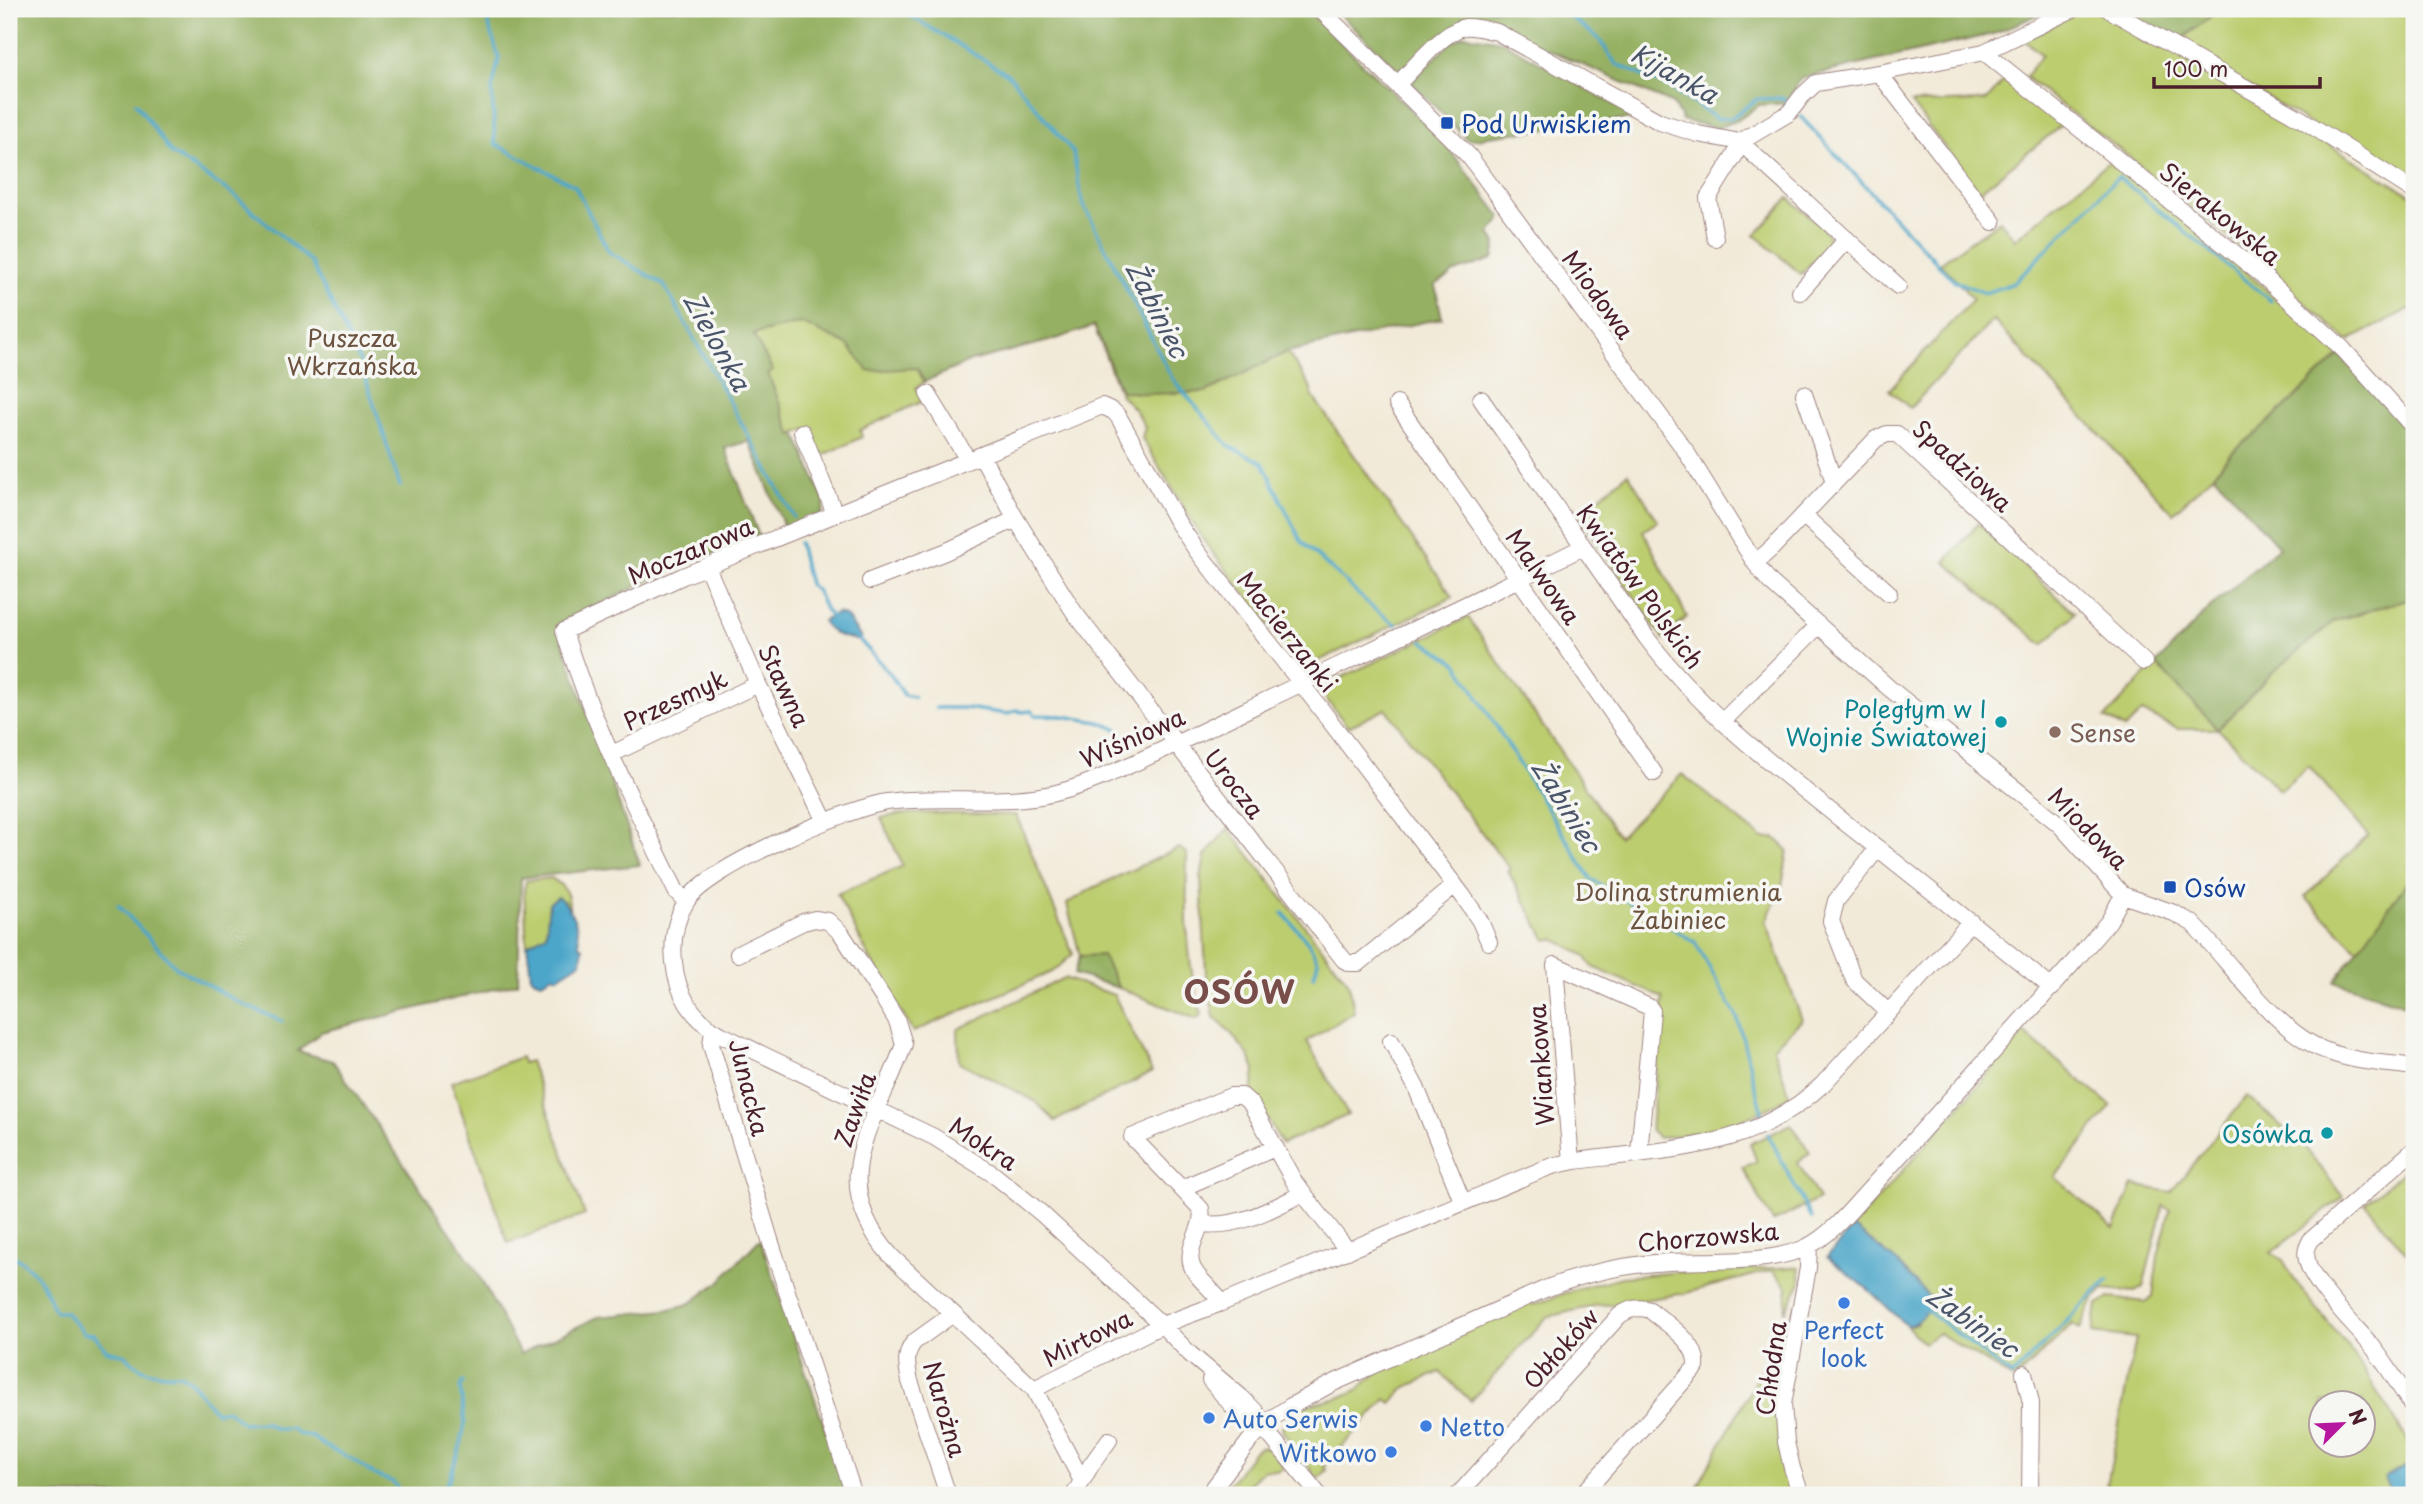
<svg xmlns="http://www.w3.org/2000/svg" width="2423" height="1504" viewBox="0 0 2423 1504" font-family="'Playpen Sans',sans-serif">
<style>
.green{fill:#bccd70;stroke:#83764e;stroke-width:2;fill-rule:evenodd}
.forest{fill:#95b062;stroke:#706846;stroke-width:2}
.water{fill:#4ca6c9;stroke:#4b627a;stroke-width:2}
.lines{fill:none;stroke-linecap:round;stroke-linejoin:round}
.stream{stroke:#4ca6c9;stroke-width:3.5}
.minor-casing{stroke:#9e8482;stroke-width:18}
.minor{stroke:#fff;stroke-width:16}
.transit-dot{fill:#1a4fb4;stroke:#f6f6f2;stroke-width:2.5}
.culture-dot{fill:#0f9aa8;stroke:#f6f6f2;stroke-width:2.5}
.education-dot{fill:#8d6e63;stroke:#f6f6f2;stroke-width:2.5}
.shop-dot{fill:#3f7fe0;stroke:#f6f6f2;stroke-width:2.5}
.labels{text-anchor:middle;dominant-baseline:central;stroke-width:7;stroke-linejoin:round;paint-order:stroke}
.transit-label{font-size:24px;fill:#164399;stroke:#f6f6f2;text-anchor:start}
.street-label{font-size:24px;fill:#4a1f2b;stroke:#f6f6f2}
.park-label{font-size:24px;fill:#6c5340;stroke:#f6f6f2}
.culture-label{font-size:24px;fill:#0d838f;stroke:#f6f6f2;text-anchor:end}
.education-label{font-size:24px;fill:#785e54;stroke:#f6f6f2;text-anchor:start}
.shop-label{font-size:24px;fill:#366cbe;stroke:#f6f6f2;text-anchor:start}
.water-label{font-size:26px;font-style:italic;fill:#4b556a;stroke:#f6f6f2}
.district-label{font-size:32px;font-weight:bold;letter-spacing:2px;fill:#794e4a;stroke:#f6f6f2}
</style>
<rect width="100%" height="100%" fill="#f6f6f2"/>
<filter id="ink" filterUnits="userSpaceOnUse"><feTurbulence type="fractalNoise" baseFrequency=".0143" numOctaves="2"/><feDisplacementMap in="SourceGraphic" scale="14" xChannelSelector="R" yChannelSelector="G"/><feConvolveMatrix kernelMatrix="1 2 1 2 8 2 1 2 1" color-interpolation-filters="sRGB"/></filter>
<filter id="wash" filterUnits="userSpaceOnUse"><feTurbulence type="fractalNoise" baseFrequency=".00686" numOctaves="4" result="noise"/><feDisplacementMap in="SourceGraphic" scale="28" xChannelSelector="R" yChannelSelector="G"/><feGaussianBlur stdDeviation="1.57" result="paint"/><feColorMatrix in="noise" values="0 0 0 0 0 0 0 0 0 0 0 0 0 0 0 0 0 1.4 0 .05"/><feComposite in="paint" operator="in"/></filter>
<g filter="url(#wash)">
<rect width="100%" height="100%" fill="#f2ead8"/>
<path class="green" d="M2084,9H2103L2121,16L2414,197V312L2409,309L2348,341L2267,269L2119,149L2025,77L2042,55L2024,40Z
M2220,9H2414V187L2177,43Z
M2004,80L2063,124L1979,192L1911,103L1986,101Z
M2111,160L2243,269L2340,355L2258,432L2232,452L2214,474L2173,513L1993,320L1910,408L1889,390L1973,299L1940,263L2000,220L2015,239Z
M1789,198L1828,233L1829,244L1801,274L1755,235Z
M891,304L924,382L916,388L925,400L860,430L862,437L820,457L807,429L792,435L768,374L708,344Z
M1094,326L1287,352L1310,386L1312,395L1453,597L1310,665L1298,662L1203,540L1142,438L1145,427L1135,410L1120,394Z
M1628,473L1658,521L1643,531L1687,617L1663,639L1578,515Z
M1978,523L2075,613L2043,645L1945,562Z
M2414,597V873L2358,950L2305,897L2368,835L2309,766L2280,791L2218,729H2178L2142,712L2125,729L2105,718L2156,664L2218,729L2271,674L2334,621Z
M1468,617L1619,837L1682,774L1763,839L1775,838L1788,850L1782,886L1766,921L1802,1020L1773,1047L1790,1096C1748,1122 1707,1133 1658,1138L1651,1130L1663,998L1593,967L1584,955L1555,939L1546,940L1508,871L1510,869L1386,709L1348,727L1324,696L1326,685Z
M925,813L1016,815L1073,954L1054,971L913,1032L867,953L837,894L903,866L881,818L901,814Z
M1228,828L1349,983L1354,1012L1307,1041L1348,1115L1282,1144L1252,1093L1255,1070L1249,1056L1230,1032L1214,1017L1206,973L1201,878L1205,856Z
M1179,848L1187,853C1186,903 1185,966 1202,1014L1196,1019L1119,988L1102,956H1080L1067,904L1093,888Z
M551,878C566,886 570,896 569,913L565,902L546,934L527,945L524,890L526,881Z
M1064,978L1114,995L1152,1072L1055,1121L1035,1101L959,1062L958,1029Z
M2024,1033L2111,1106L2055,1177L2114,1229L2133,1185L2171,1192L2247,1096L2304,1146L2343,1197L2271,1253L2283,1260L2295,1281L2352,1352L2414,1450V1495H2105L2136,1338L2093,1333L2097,1304L2109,1298L2146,1302L2153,1296L2158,1256L2170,1210L2163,1206L2143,1287L2135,1292L2104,1289L2093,1300L2080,1329L2072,1324L2014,1380L1939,1333L1923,1343L1907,1326L1918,1323L1898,1263L1853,1227ZM2322,1402H2364V1444H2322Z
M521,1057L523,1063L530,1061L585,1215L508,1243L451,1082Z
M1791,1124L1810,1152L1798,1163L1819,1199L1773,1222L1742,1167L1757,1162L1750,1144Z
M2414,1168V1262L2365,1203L2407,1169Z
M1799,1267L1801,1282L1785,1312L1788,1288L1772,1270L1686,1293L1619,1304L1598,1305L1547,1317L1471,1401L1440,1372L1406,1387L1391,1403L1386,1399L1324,1466L1327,1470L1320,1478L1316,1477L1283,1432L1282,1426L1287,1423L1290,1413L1307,1405L1339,1398L1359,1389L1381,1369L1527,1303L1534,1305L1576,1289L1622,1277L1680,1272Z
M1797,1304L1779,1402L1796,1495H1693Z
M1261,1447L1270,1448L1284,1467L1279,1471L1264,1470L1238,1495H1221L1255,1450Z"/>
<path class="forest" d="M9,9H1306L1442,140L1502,218L1490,233L1496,244L1493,259L1452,273L1449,277L1435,285L1442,318L1287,352L1206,392L1149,394L1121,391L1094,326L1053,340L971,361L924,382L917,368L868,371L848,345L801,323L753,334L773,371L768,374L792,435L796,434L825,502L822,514L785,529L749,441L725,448L760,539L681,565L557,625L640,865L521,878L518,983L321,1032L298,1051L333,1061L475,1268L520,1354L598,1317L666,1310L689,1304L719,1282L760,1239L848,1495H9Z
M1334,9H2045L2040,14L1993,34L1801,78L1786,103L1759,105L1738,120L1717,128L1682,120L1673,104L1533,43L1500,26L1478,21L1400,71Z
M2114,9H2220L2177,43Z
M1465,35L1502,41L1638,118L1488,136L1479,139H1467L1411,82L1451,42Z
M2340,355L2414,437V597L2334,621L2271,674L2218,729L2156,664L2209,609L2279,547L2214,474L2232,452L2258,432Z
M2414,873V1008L2335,981Z
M1102,955L1119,988L1074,974L1080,956Z"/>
<path class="water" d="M837,613L846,616L861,638L860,641C845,637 831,637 823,621Z
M558,897C572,907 579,928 579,945L583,948L581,962L558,977L553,975L542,982L535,980L531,976L527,945L546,934L549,903Z
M1853,1227L1898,1263L1930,1298C1926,1314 1922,1321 1907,1326L1869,1290L1827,1257Z
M2407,1466L2414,1487V1495H2391L2385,1477Z"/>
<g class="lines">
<path class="stream" d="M484,9L499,58L492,90L495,144L575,186L609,252L664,285L794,517
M899,9L1009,75L1073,152L1082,202L1172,378L1229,446L1263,463L1301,541L1373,608L1396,625
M1560,9L1598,38L1616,64L1671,88L1717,119L1731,118L1757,99L1784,98L1787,101
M136,103L171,153L233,194L311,262L361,364L400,486
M1801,117L1954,281L1985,293L2014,283L2118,177L2271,301
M799,543L809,584L817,591L825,609L832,618
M858,638L890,674L904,695L914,697
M1423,641L1457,663L1591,879L1695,942L1737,1017L1763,1117
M936,708H966L1007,714L1017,710L1021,712L1032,711L1035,715L1063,716L1099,722L1117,729
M118,905L177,968L244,1005L282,1021
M1283,913L1308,942L1318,961L1314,976
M1768,1134L1811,1218
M9,1255C27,1261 41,1278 48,1296C51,1303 51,1306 56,1312H65C71,1321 78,1325 84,1333L94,1334L106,1350L126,1355C135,1368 150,1373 165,1374C171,1375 176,1373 182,1375C197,1383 204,1403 217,1412L227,1410L243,1423L265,1422C274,1429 279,1431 291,1428L298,1434L312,1437L325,1446L352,1459L373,1474L393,1482L403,1495
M1924,1308L2012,1376L2108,1280
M433,1495L442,1490L449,1480L461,1444L465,1423L460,1387L463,1382"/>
</g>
</g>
<g filter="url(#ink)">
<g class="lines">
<defs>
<path id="minor" d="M1320,9L1469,156L1685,450L1755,563L1769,581L1889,688L2059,824L2123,895L2174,913L2192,923C2232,963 2275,1033 2329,1052C2355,1062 2386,1063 2414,1067
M2108,9L2301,119L2414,191
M1984,52L2262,275L2343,349L2414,428
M1879,73L1993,222
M1398,84C1413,69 1443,31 1465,27C1475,26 1487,30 1497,32L1660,122L1698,134L1740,142L1789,113L1802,96L1816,83L1879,73L1984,52L2073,9
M1715,238L1708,198L1735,155L1740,142L1898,286
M1800,292L1847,239
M928,394L968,460
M1804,394L1834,482
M1481,399L1646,637C1702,713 1776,767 1848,825C1916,878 1984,933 2052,988
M1397,404L1654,773
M802,432L835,514
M981,455L1016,519L1074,612L1344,960L1349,963H1359L1455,885
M1803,515L1889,593
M1755,563L1772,548L1876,439L1887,434H1897L2144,662
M707,567L758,684L825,821
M870,581L945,552L1016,519
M1722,722L1819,625
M612,754L758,684
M1878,848L1836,901L1831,921L1854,980L1888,1012
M686,902L676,891C635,807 591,720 564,631L683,576L1102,406L1113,411L1118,416L1178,523L1197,551L1301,683L1463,896L1480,921L1489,942
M738,954L803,922L815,919L828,921L841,933L883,998L897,1021L904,1044C877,1123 822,1177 891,1256L1034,1389L1082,1481
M713,1031L711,1045L771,1243L854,1495
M1391,1041L1416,1087L1463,1203
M2414,1150L2311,1240C2307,1247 2305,1252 2307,1260C2311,1283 2356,1327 2372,1346C2387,1365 2401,1388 2414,1409
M1571,1162L1555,965L1649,1007L1652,1011L1639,1153
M1182,1188L1275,1148
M1202,1224C1239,1228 1269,1210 1302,1194
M1221,1303C1214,1289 1194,1278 1191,1263C1187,1244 1205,1228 1201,1209L1132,1137L1231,1096H1242L1251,1104L1295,1183L1348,1251
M2024,1373L2031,1403L2030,1495
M1210,1380L1240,1415L1262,1427L1272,1438L1319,1495
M1034,1389L1162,1325L1221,1303L1544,1169C1568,1160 1594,1159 1619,1156C1697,1147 1762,1141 1823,1084L1971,922
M1262,1427L1255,1411L1241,1397L1190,1354L1162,1325L1041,1213L993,1174L934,1137L722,1035C693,1020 677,994 674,962C672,942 675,920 686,902C708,867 845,809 887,802C938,795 990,804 1041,796C1061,793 1081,786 1100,778C1167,750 1231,717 1296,686C1392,640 1488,595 1583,547
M948,1495L910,1381C907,1367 904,1354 914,1342L953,1314
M1074,1495L1091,1465L1109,1440
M1208,1495L1251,1439L1271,1419L1291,1406L1331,1384L1545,1289C1585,1273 1626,1264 1670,1262C1709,1260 1772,1264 1807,1247C1828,1236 1844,1218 1859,1201L2072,964L2109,921L2123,895
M1458,1495L1619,1316C1628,1309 1638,1306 1650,1310C1666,1324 1699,1342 1696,1367L1582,1495
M1801,1495L1792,1468L1786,1442L1783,1404L1808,1268L1809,1246"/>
</defs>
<use href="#minor" class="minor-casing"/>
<use href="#minor" class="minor"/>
</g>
</g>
<g class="transit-dot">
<rect x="1440" y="116" width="14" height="14" rx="3.5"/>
<rect x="2163" y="880" width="14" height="14" rx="3.5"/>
</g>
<g class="culture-dot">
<circle cx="2001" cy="722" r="7"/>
<circle cx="2327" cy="1133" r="7"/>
</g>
<circle class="education-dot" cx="2055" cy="732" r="7"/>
<g class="shop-dot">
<circle cx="1844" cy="1303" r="7"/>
<circle cx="1209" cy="1418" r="7"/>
<circle cx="1426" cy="1426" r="7"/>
<circle cx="1391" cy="1452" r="7"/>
</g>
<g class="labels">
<g class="transit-label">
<text x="1461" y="123">Pod Urwiskiem</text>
<text x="2184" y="887">Osów</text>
</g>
<g class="street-label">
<text transform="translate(2221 213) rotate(39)">Sierakowska</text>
<text transform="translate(1599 294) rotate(54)">Miodowa</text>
<text transform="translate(1963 465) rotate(42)">Spadziowa</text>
<text transform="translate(690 550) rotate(-23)">Moczarowa</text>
<text transform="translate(1544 576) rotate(55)">Malwowa</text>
<text transform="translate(1641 586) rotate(54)">Kwiatów Polskich</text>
<text transform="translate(1288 631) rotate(52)">Macierzanki</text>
<text transform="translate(785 685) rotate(65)">Stawna</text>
<text transform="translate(675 699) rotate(-25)">Przesmyk</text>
<text transform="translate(1132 737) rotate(-24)">Wiśniowa</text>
<text transform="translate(1235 783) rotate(52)">Urocza</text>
<text transform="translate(2089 828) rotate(46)">Miodowa</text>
<text transform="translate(1540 1065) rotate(-94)">Wiankowa</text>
<text transform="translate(750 1087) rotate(76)">Junacka</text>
<text transform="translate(854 1109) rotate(-70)">Zawiła</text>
<text transform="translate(984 1143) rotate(33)">Mokra</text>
<text transform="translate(1708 1236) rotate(-5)">Chorzowska</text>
<text transform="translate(1087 1337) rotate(-27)">Mirtowa</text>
<text transform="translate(1560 1348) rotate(-48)">Obłoków</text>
<text transform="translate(1770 1368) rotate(-82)">Chłodna</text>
<text transform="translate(946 1409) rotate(74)">Narożna</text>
</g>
<g class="park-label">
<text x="352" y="337">Puszcza<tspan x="352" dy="28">Wkrzańska</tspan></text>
<text x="1678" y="891">Dolina strumienia<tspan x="1678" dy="28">Żabiniec</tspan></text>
</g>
<g class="culture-label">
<text x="1987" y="708">Poległym w I<tspan x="1987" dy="28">Wojnie Światowej</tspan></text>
<text x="2313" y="1133">Osówka</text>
</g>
<g class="education-label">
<text x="2069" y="732">Sense</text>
</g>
<g class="shop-label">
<text x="1844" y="1329" text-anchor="middle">Perfect<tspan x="1844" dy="28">look</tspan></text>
<text x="1223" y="1418">Auto Serwis</text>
<text x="1440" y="1426">Netto</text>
<text x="1377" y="1452" text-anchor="end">Witkowo</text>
</g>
<g class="water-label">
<text transform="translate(1675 73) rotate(29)">Kijanka</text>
<text transform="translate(1158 309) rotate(63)">Żabiniec</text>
<text transform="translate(718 341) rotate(61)">Zielonka</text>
<text transform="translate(1567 805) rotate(58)">Żabiniec</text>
<text transform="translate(1973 1321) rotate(35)">Żabiniec</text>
</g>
<g class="district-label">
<text x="1240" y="991">OSÓW</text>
</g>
</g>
<rect width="2423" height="1504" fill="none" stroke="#f6f6f2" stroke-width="35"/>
<g transform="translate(2342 1424) rotate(66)"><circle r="33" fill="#f6f6f2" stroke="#b1a0a2" stroke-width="2"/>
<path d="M0-5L12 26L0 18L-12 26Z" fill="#b5179e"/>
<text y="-10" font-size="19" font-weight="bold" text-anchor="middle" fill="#4a1f2b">N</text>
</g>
<path d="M2154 77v10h166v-10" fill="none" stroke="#4a1f2b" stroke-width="3.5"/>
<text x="2164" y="77" font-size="21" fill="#4a1f2b" stroke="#f6f6f2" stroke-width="5" paint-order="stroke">100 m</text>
</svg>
